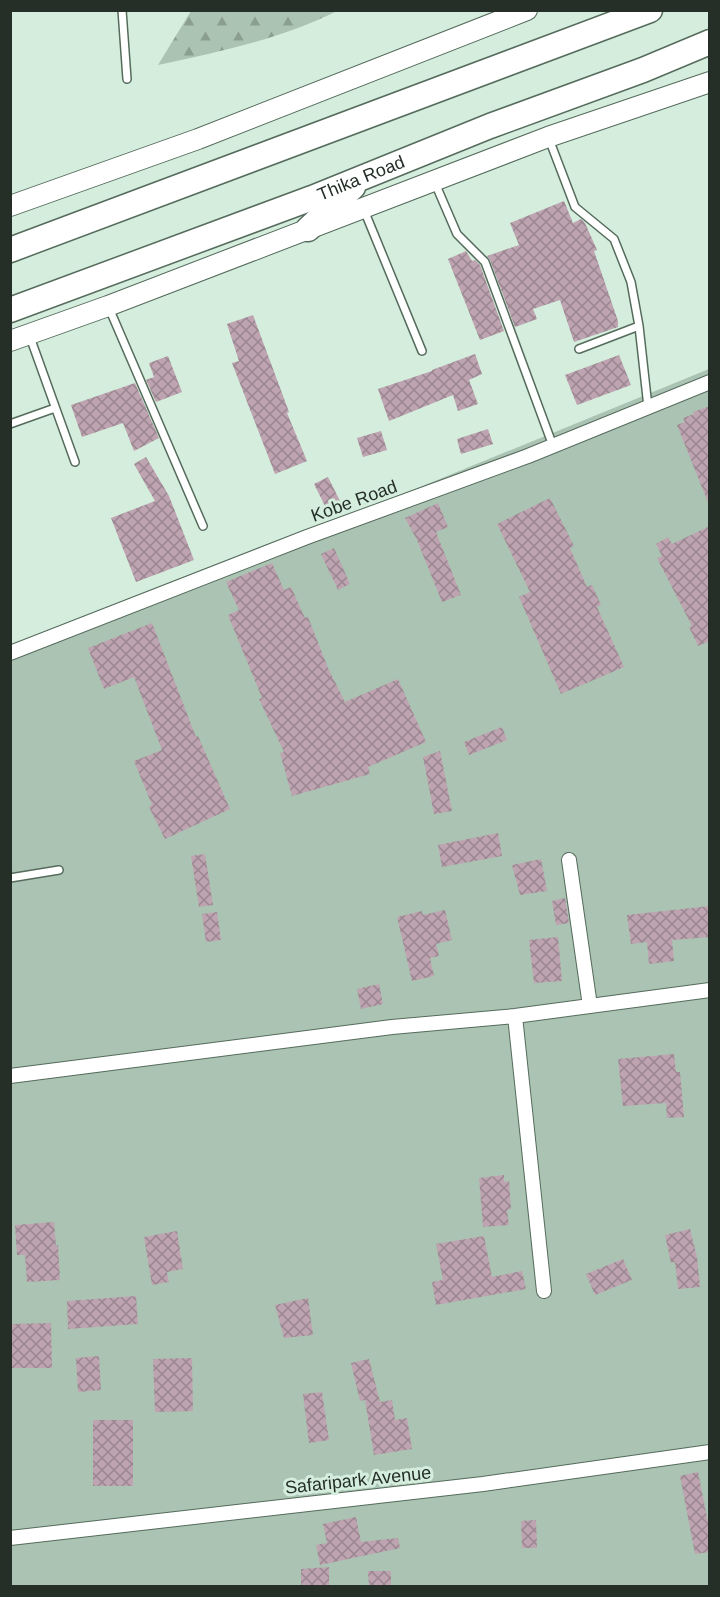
<svg xmlns="http://www.w3.org/2000/svg" width="720" height="1597" viewBox="0 0 720 1597" font-family="Helvetica,sans-serif">
<style>
.forest{fill:url(#forest-firs)}
.green{fill:#abc3b2}
.building{fill:url(#building-cross-hatch)}
.lines{fill:none;stroke-linecap:round;stroke-linejoin:round}
.service-casing{stroke:#556b5c;stroke-width:10}
.minor-casing{stroke:#556b5c;stroke-width:16}
.secondary-casing{stroke:#556b5c;stroke-width:22}
.trunk-casing{stroke:#556b5c;stroke-width:27}
.service{stroke:#fff;stroke-width:7}
.minor{stroke:#fff;stroke-width:14}
.secondary{stroke:#fff;stroke-width:20}
.trunk{stroke:#fff;stroke-width:24}
.labels{text-anchor:middle;dominant-baseline:central;stroke-width:6;stroke-linejoin:round;paint-order:stroke}
.street-label{font-size:18px;fill:#252f28;stroke:#d4eddc}
</style>
<defs>
<pattern id="forest-firs" width="22" height="20" patternUnits="userSpaceOnUse" patternTransform="scale(1.5)"><rect width="22" height="20" fill="#abc3b2"/><path d="M5 1l3.5 6h-7zM16 11l3.5 6h-7z" fill="#8b9f91"/></pattern>
<pattern id="building-cross-hatch" width="8" height="8" patternUnits="userSpaceOnUse" patternTransform="scale(1.5)"><rect width="8" height="8" fill="#bea4b1"/><path d="M0 0l8 8M0 8l8-8" fill="none" stroke="#9a8690"/></pattern>
</defs>
<rect width="100%" height="100%" fill="#d4eddc"/>
<path class="forest" d="M191,11H190H337C282,39 218,52 158,65Z"/>
<path class="green" d="M709,369V1586H11V644L58,635Z"/>
<path class="building" d="M564,201L573,223L581,219L585,223L597,250L594,251L618,321V327L574,342L560,300L533,309L537,319L515,327L490,260L487,256L519,245L510,223Z
M466,251L472,261L475,260L480,265L504,331L480,340L448,259Z
M253,315L289,412L287,413L307,461L275,474L232,363L239,361L227,324Z
M475,354L482,374L469,380L478,404L458,411L453,395L389,421L378,389L432,371V370Z
M619,355L631,385L577,405L565,375Z
M168,356L182,392L156,402L146,380L154,377L149,363Z
M135,383L159,438L134,451L123,423L82,437L71,405Z
M710,406V505H709L677,425L685,422L683,418L694,414L693,412Z
M488,429L493,444L461,454L457,439Z
M381,431L387,450L363,457L357,438Z
M146,457L169,496L194,560L136,582L111,518L155,501L134,464Z
M328,477L340,501L326,508L314,484Z
M550,498L574,546L570,548L587,587L592,585L601,605L597,607L624,667L561,694L519,597L530,592L497,524Z
M438,503L448,527L436,532L461,595L442,602L417,540L405,518Z
M710,526V641L698,646L689,627L692,626L657,558L662,556L656,544L668,537L672,544Z
M334,548L350,584L338,590L321,554Z
M272,563L284,590L291,587L305,618L308,617L328,668L345,702L398,679L426,742L368,767L370,774L292,796L280,753L284,752L259,699L262,698L228,615L239,610L226,582Z
M152,623L196,737L198,736L230,809L165,839L149,807L152,805L134,761L162,750L134,677L104,689L88,648Z
M502,727L507,740L469,755L464,742Z
M440,751L452,811L434,814L423,757Z
M498,833L502,856L442,867L438,845Z
M205,854L213,905L199,907L191,856Z
M541,859L547,891L520,895L512,865Z
M565,898L569,923L556,925L552,901Z
M710,906V937L672,940L674,961L649,964L647,942L631,944L627,915Z
M445,910L452,940L436,944L439,956L430,958L434,976L412,981L397,917L422,911L423,915Z
M217,912L221,940L206,942L202,914Z
M558,937L562,981L534,983L529,940Z
M379,984L383,1004L361,1009L357,989Z
M674,1054L676,1072H680L684,1117L667,1118L666,1103L623,1106L618,1059Z
M504,1175V1182L509,1181L511,1209L507,1210L509,1225L483,1227L479,1178Z
M54,1222L56,1246L58,1245L60,1280L27,1282L25,1255H17L15,1225Z
M690,1229L697,1257L700,1287L678,1289L675,1262L671,1263L665,1235Z
M177,1231L183,1269L167,1272L169,1282L152,1285L144,1237Z
M484,1236L492,1277L522,1271L526,1289L436,1305L432,1282L443,1280L436,1244Z
M623,1259L632,1280L595,1295L586,1274Z
M136,1296L138,1324L68,1329L67,1301Z
M308,1298L313,1335L284,1338L275,1305Z
M51,1323L52,1368H10V1324Z
M99,1356L101,1390L78,1392L76,1358Z
M192,1358L193,1411L155,1412L153,1359Z
M369,1359L380,1402L392,1400L395,1420L407,1418L412,1449L374,1455L365,1400L360,1401L351,1363Z
M322,1392L329,1440L309,1443L303,1394Z
M93,1420H133V1486H93Z
M698,1472L710,1532V1552L695,1554L680,1476Z
M356,1517L361,1542L398,1538L400,1548L320,1565L316,1545L327,1543L323,1524Z
M536,1520L537,1548H522L521,1521Z
M329,1567V1585L301,1586V1569Z
M368,1571H391V1587H369Z"/>
<g class="lines">
<defs>
<path id="service" d="M122,10L127,79
M549,139L575,207L614,239L631,282L639,326L648,407
M435,183L457,234L485,262L553,446
M364,210L422,351
M109,308L203,526
M30,337L75,462
M579,349L639,326
M10,424L55,408
M10,878L59,870"/>
<path id="minor" d="M10,653L307,537L528,456L710,382
M569,860L590,1006
M515,1016L544,1291
M10,1076L392,1027L515,1016L710,990
M10,1538L483,1484L710,1452"/>
<path id="secondary" d="M10,206L198,139L527,10
M10,341L108,306L548,137L710,82"/>
<g id="trunk">
<path d="M308,229L353,187"/>
<path d="M10,250L650,10"/>
<path id="s1" d="M10,310L312,198L490,126L643,70L710,42"/>
</g>
</defs>
<use href="#service" class="service-casing"/>
<use href="#minor" class="minor-casing"/>
<use href="#secondary" class="secondary-casing"/>
<use href="#trunk" class="trunk-casing"/>
<use href="#service" class="service"/>
<use href="#minor" class="minor"/>
<use href="#secondary" class="secondary"/>
<use href="#trunk" class="trunk"/>
</g>
<g class="labels">
<g class="street-label">
<text stroke="none"><textPath href="#s1" startOffset="375">Thika Road</textPath></text>
<text transform="translate(354 501) rotate(-20)">Kobe Road</text>
<text transform="translate(358 1480) rotate(-6)">Safaripark Avenue</text>
</g>
</g>
<rect width="720" height="1597" fill="none" stroke="#252f28" stroke-width="24"/>
</svg>
